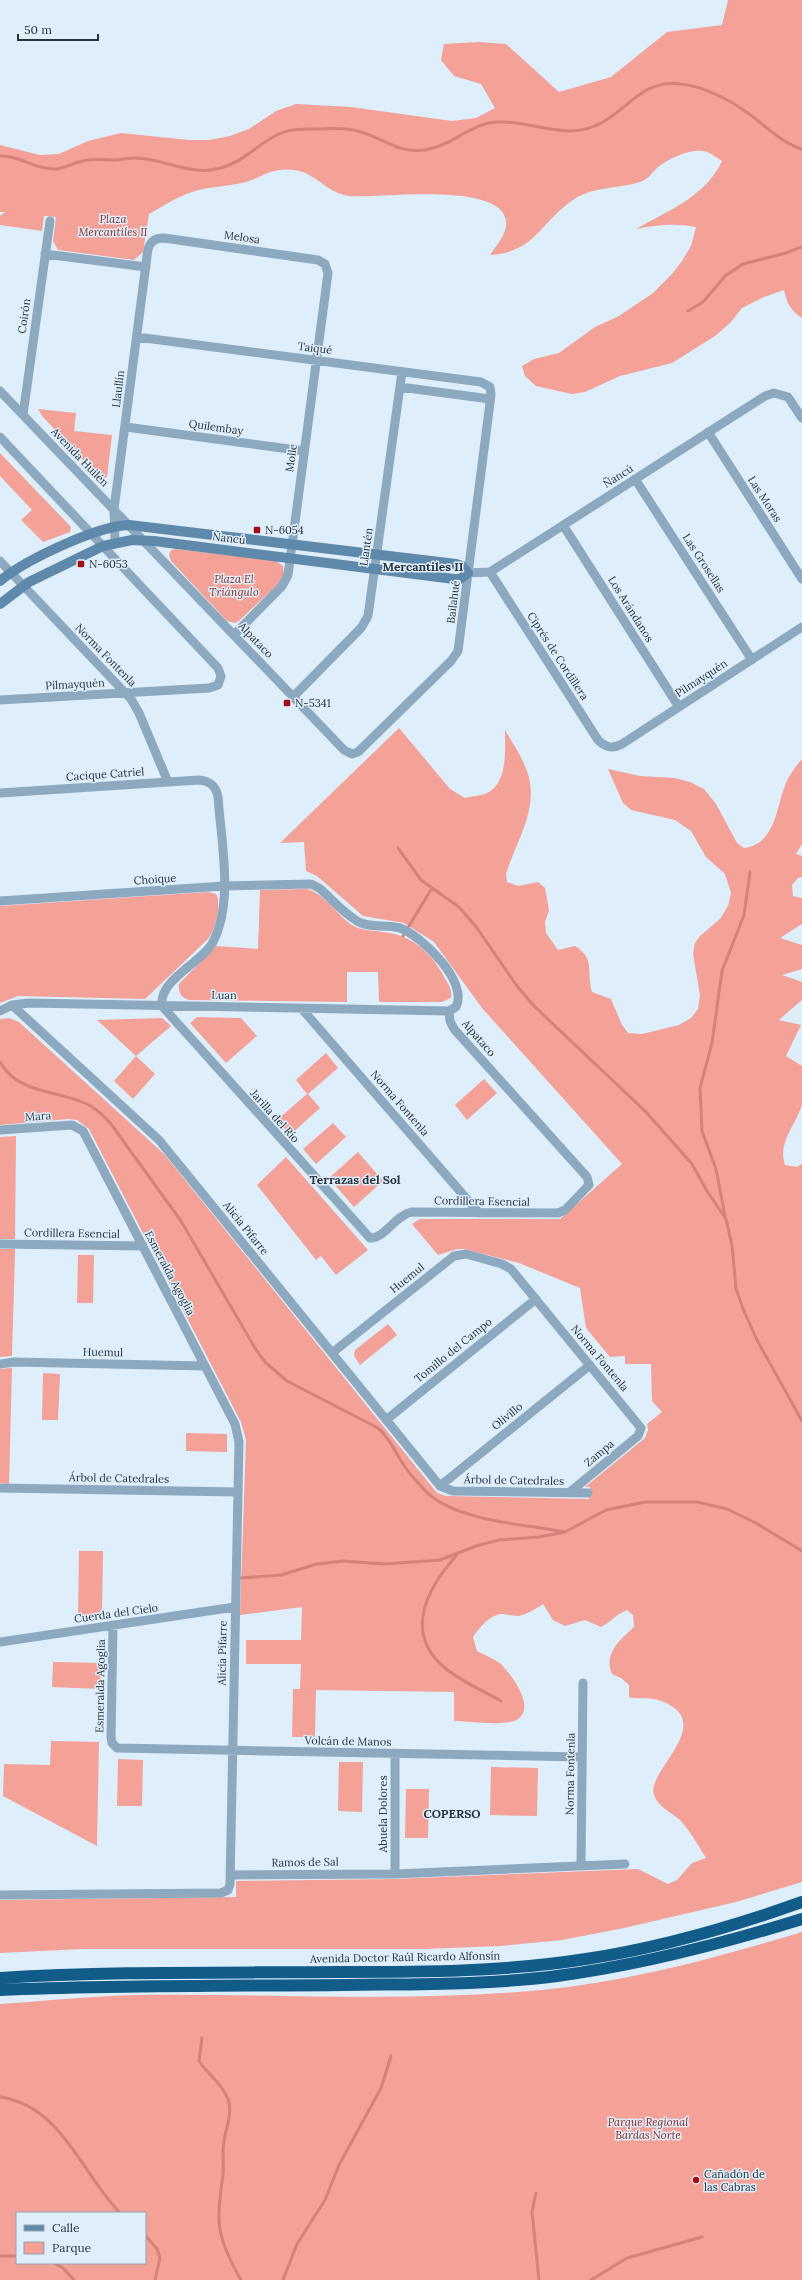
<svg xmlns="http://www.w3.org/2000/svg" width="802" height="2280" viewBox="0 0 802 2280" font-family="Lora,serif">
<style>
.green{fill:#f4a197;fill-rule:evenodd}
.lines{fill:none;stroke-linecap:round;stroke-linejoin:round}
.stream{stroke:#d4837a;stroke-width:3}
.street{stroke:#8da9c0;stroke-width:9}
.secondary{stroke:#5e89aa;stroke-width:10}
.highway{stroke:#125c8a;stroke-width:12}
.poi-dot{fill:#a50e15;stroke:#deeefb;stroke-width:1.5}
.labels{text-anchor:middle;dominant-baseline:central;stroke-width:3;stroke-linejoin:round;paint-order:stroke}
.park-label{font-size:11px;font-style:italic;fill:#892924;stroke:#deeefb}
.street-label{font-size:11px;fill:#28333b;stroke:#deeefb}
.poi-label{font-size:11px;fill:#28333b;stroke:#deeefb;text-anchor:start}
.neighbourhood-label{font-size:12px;font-weight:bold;fill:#28333b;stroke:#deeefb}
</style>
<rect width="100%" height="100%" fill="#deeefb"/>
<path class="green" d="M728,0H802V318C790,310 787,303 784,290L764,297L742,308L730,323L715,336L672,363L620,376L585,392L572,394L536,386L525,376L522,366L534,359L559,353L595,327L619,316L653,293L672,274L682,261L691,246L696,227C674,223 657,225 636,229C669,210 705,197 722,161C717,158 712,154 707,152C692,147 667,159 656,169C651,174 647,180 640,182C618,189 593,186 573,200C539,223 536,252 490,255C496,246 505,236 506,226C511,179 376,199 349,196C321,192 315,166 280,170C268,171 257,179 246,182C228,187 210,186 192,192C177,197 163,206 149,214L143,252L134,260L58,250L53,241L56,217L44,216L42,231L0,225V216L5,212H0V145L40,155L59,154L88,141L121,133L189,140H209L230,136L249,129L276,111L296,104L351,107L452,121L476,118L495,108L481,84L454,76L441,60L444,44L479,42L506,44L559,92L611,77L667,32L722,25Z
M38,409L76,413L74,431L112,435L107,477L101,479L43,417Z
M0,453L71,527L70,532L43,542L21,520L32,510L0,476Z
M176,549L276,561L283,566L284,574L280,582L239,621L235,623L227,621L171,561L169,554L171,550Z
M399,728L450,789L465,798C472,796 481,796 487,793C508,783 505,750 505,730C515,747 527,764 530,783C535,815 515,845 506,874L507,882L518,886L538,882L545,888L549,910L545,922L546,933L558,950L575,946C596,959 586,972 592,992L611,999L622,1025L628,1033L642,1034L679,1025L691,1018L698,1009L700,995L693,954L695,943L700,936L720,919L728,906L731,893L725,874L706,857L691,831L675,820L631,810L623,803L608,769L640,776L675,778L690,782L704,789L716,804L737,843L744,848C776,844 776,807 786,783C790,774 796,766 802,759V844L796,854L802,856V877L798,878L792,885L793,896L802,898V924L780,938L802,945V969L782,975L802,982V1000L779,1020L801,1025L786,1056L802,1066C802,1078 802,1092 802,1104C797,1124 777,1142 785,1165L797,1167L802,1164V1882L736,1902L624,1928L562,1940L501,1946L424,1949H82L0,1953V1900L236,1897V1881L395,1879L638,1869L668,1884L677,1880L692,1863L706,1858C700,1848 688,1828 680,1820C671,1812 658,1807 654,1795C645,1772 719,1722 661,1701C649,1696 640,1700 629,1697V1685L621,1678L612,1674C603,1654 620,1640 634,1627L633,1615L627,1610C616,1614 611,1622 601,1627L585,1620L565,1626L553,1620L543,1604C535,1609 527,1615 517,1616C512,1616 506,1614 501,1614C490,1615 479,1628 473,1637L477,1651C484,1655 495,1659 501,1664C511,1675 536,1706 518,1719C508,1727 467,1721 454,1721V1692L316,1690L315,1737H292L293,1689H300L301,1664H246V1640H301L302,1607L240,1615L246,1440L241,1422L89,1129L77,1120L68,1119L0,1125V1019L9,1018L19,1022L164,1154L437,1493L446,1496L589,1499L590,1487H585L645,1438L648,1430L647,1424L662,1412L652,1401L651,1364H625V1356L610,1357L586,1328L580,1288L519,1263L464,1249H457L438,1255L412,1224L420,1219H560L622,1164L482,1008L434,942L404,923L363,916L317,876L306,871L304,842L280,843Z
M305,889C320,889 339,917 352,925C361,931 372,930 382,932C409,934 429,950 442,973C446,981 453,989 451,998L442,1002H379L378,972H347V1002L189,1000C181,998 178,992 179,984L216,946L258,949L260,890Z
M208,892L216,894C222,904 215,929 209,938L145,999L18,996L0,1003V906Z
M197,1017L241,1018L257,1036L226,1063L190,1023Z
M162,1018L171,1026L136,1056L155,1074L133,1099L114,1081L136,1056L97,1020Z
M326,1053L338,1068L308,1094L320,1108L290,1135L277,1120L307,1094L296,1080Z
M484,1079L497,1093L467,1120L455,1105Z
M333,1123L346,1137L316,1164L303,1149Z
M16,1136L15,1239H0V1137Z
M358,1152L383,1181L354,1207L329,1178Z
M286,1157L368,1250L336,1275L321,1256L316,1260L257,1185Z
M0,1249H15V1253L12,1356L0,1357Z
M78,1255H94L93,1303H77Z
M388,1324L397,1335L360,1365L354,1356L355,1350Z
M12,1368L9,1484L0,1483V1369Z
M43,1373L60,1374L58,1420H42Z
M186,1433L227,1434V1452L186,1451Z
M79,1551H103L102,1613L78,1617Z
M53,1662L101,1663L100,1689L52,1687Z
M51,1741L99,1742L97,1846L3,1796L4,1764L50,1765Z
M118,1759L143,1760L142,1806H117Z
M339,1762H363L362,1812L338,1811Z
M491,1767L538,1768L537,1816L490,1815Z
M406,1789H429L428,1838H405Z
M802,1932V2280H0V2004C46,2001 92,1996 138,1995C272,1993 407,2003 541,1990C631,1981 715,1958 802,1932ZM17,2213H145V2263H17Z"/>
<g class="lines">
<path class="stream" d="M0,156C19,155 34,169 54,169C63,169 70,164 79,162C91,158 104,160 117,160C123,159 129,158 135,158C160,158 186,173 211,170C242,166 253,146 279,134C291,128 308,129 321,129C335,128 351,128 364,133C387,141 399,153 425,150C452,146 471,123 497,122C534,120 568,143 603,122C632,105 643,80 681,84C702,86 728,99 745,111C763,123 781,143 802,149
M688,311L703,302L725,276L743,264L786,253L802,247
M398,848L421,880L459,907L477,928L517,986L535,1007L646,1112L692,1164L707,1191L726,1219L732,1245L736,1289L744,1311L757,1340L802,1421
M403,936L432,888
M0,1062C18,1094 57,1090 87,1104C97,1109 104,1116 111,1124L181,1221L255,1348L265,1362L287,1381L378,1428C393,1441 398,1460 411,1475C417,1482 425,1491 432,1497C466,1522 524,1524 565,1532
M725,1216L716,1169L702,1131L700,1088L712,1043L722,971L744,915L750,872
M457,1555C427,1588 403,1633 445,1668C462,1682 482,1690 501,1701
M241,1578L281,1575L317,1564L343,1561L385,1564L440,1560L476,1546L499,1540L539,1537L565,1532L606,1510L645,1502H697L727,1509L756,1523L802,1551
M202,2038L199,2061C208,2075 222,2083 228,2099C233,2114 226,2127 224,2141C222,2152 224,2164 223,2175C216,2224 216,2236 241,2280
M0,2097C62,2106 81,2173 120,2213
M536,2193L532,2212L539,2280
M145,2235L157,2249L160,2258L155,2280
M0,2256H17
M54,2263L63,2268L74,2280
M283,2280L297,2244L325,2200L339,2165L381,2088L391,2056
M591,2280L627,2258L702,2237"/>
<path class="street" d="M45,254L146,267
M400,387L490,399
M0,391L344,750L352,754L358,752L451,661L458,651L491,395L490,387L481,382L137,337
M23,415L50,221
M126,427L304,451
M708,432L802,579
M0,437L218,668L221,676L218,685L209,688L0,700
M635,479L752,660
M563,525L679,707
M115,543L114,509L148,249C151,241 155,238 164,238L318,260L325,264L328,273L288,575L282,586L234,635
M0,561L131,699L139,713L168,782
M490,572L598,740C606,748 613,749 622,744L802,627
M468,573L490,572L765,396L774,393L788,397L802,418
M293,697L361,628L368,616L402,372
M0,793L199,780C210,781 216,786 218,797C221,841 234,901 213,942C202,963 158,980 162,1006L370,1238C384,1239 395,1216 411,1212L558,1213L565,1210L589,1185L587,1177L454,1029L450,1021L449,1011
M0,901L224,886L311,884L319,888C332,899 346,916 361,923C373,928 388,924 400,928C422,936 469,982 456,1007L449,1011L29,1003L12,1005L0,1011
M12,1005L159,1140L440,1486L453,1491L588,1493
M302,1009L479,1213
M0,1130L72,1125L83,1131L235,1424L239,1442L230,1884L228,1890L221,1893L0,1895
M0,1244L143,1246
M332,1353L454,1256L466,1254L502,1264L511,1269L641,1428L638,1436L570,1492
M0,1364L14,1362L205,1366
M386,1420L536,1299
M440,1486L590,1365
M0,1488L238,1492
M113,1626L111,1737L112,1743L117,1748L582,1757
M0,1642L235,1607
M581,1866L583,1683
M395,1874V1754
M230,1875L395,1874L625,1864"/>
<path class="secondary" d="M0,581C25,560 97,526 129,525L456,564L462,566L468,573L460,579H454L154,541L132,540L103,546L29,582L0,604"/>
<path class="highway" d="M0,1978C112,1971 225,1973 338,1972C421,1972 504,1972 586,1959C659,1948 732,1927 802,1902
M0,1990C115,1985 230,1986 346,1985C416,1984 487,1985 557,1976C641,1965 721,1944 802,1919"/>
</g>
<g class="poi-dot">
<rect x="253" y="526" width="8" height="8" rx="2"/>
<rect x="77" y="560" width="8" height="8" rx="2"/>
<rect x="283" y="699" width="8" height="8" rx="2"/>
<circle cx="696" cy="2180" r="4"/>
</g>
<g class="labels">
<g class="park-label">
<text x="113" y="219">Plaza<tspan x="113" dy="13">Mercantiles II</tspan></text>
<text x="234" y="579">Plaza El<tspan x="234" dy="13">Triángulo</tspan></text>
<text x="648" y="2122">Parque Regional<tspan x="648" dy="13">Bardas Norte</tspan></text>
</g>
<g class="street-label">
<text transform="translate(242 237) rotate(8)">Melosa</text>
<text transform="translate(24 316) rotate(-82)">Coirón</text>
<text transform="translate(315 348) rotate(7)">Taiqué</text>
<text transform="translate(118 389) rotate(-83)">Llaullín</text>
<text transform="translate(216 427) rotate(8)">Quilembay</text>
<text transform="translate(80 457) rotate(46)">Avenida Huilén</text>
<text transform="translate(291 458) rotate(-82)">Molle</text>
<text transform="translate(618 476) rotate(-33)">Ñancú</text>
<text transform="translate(765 499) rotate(57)">Las Moras</text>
<text transform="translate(229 538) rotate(7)">Ñancú</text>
<text transform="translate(366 547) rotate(-82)">Llantén</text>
<text transform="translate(704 563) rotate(57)">Las Grosellas</text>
<text transform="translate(453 602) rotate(-83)">Bailahué</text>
<text transform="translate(631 609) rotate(58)">Los Arándanos</text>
<text transform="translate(256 640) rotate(46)">Alpataco</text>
<text transform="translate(106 655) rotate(46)">Norma Fontenla</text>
<text transform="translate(558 656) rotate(57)">Ciprés de Cordillera</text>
<text transform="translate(701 678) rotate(-33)">Pilmayquén</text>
<text transform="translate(75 684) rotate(-3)">Pilmayquén</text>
<text transform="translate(105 774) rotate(-4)">Cacique Catriel</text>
<text transform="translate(155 879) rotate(-4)">Choique</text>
<text transform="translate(224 995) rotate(1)">Luan</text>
<text transform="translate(479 1038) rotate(49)">Alpataco</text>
<text transform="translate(400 1103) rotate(49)">Norma Fontenla</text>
<text transform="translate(38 1116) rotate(-4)">Mara</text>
<text transform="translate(275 1116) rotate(48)">Jarilla del Río</text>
<text transform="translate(482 1201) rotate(1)">Cordillera Esencial</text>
<text transform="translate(246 1228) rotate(51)">Alicia Pifarre</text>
<text transform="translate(72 1233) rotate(1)">Cordillera Esencial</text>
<text transform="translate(170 1273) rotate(62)">Esmeralda Agoglia</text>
<text transform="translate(407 1278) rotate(-39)">Huemul</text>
<text transform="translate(453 1350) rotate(-39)">Tomillo del Campo</text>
<text transform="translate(103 1352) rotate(1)">Huemul</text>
<text transform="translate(600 1358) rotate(50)">Norma Fontenla</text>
<text transform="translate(507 1416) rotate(-39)">Olivillo</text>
<text transform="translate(599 1453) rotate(-40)">Zampa</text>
<text transform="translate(119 1478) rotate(1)">Árbol de Catedrales</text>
<text transform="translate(514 1480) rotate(1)">Árbol de Catedrales</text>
<text transform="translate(116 1613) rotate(-8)">Cuerda del Cielo</text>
<text transform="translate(222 1653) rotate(-89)">Alicia Pifarre</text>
<text transform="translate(100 1686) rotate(-89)">Esmeralda Agoglia</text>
<text transform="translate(348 1741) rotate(1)">Volcán de Manos</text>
<text transform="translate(570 1774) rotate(-89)">Norma Fontenla</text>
<text transform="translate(383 1814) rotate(-90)">Abuela Dolores</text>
<text transform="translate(305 1862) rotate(-1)">Ramos de Sal</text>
<text transform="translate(405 1957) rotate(-1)">Avenida Doctor Raúl Ricardo Alfonsín</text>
</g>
<g class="poi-label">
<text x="265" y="530">N-6054</text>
<text x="89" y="564">N-6053</text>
<text x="295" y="703">N-5341</text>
<text x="704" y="2174">Cañadón de<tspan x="704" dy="13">las Cabras</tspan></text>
</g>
<g class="neighbourhood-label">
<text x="423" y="566">Mercantiles II</text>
<text x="355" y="1179">Terrazas del Sol</text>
<text x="452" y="1813">COPERSO</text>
</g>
</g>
<rect x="16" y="2212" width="130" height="52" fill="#deeefb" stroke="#95a3ae"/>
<rect x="24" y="2225" width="20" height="6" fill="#5e89aa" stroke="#95a3ae"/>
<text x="52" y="2232" font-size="12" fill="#28333b">Calle</text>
<rect x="24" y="2242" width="20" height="12" fill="#f4a197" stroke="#95a3ae"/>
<text x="52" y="2252" font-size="12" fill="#28333b">Parque</text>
<path d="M18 34v6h80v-6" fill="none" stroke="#28333b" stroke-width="2"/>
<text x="24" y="34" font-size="12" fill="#28333b" stroke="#deeefb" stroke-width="3" paint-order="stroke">50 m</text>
</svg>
